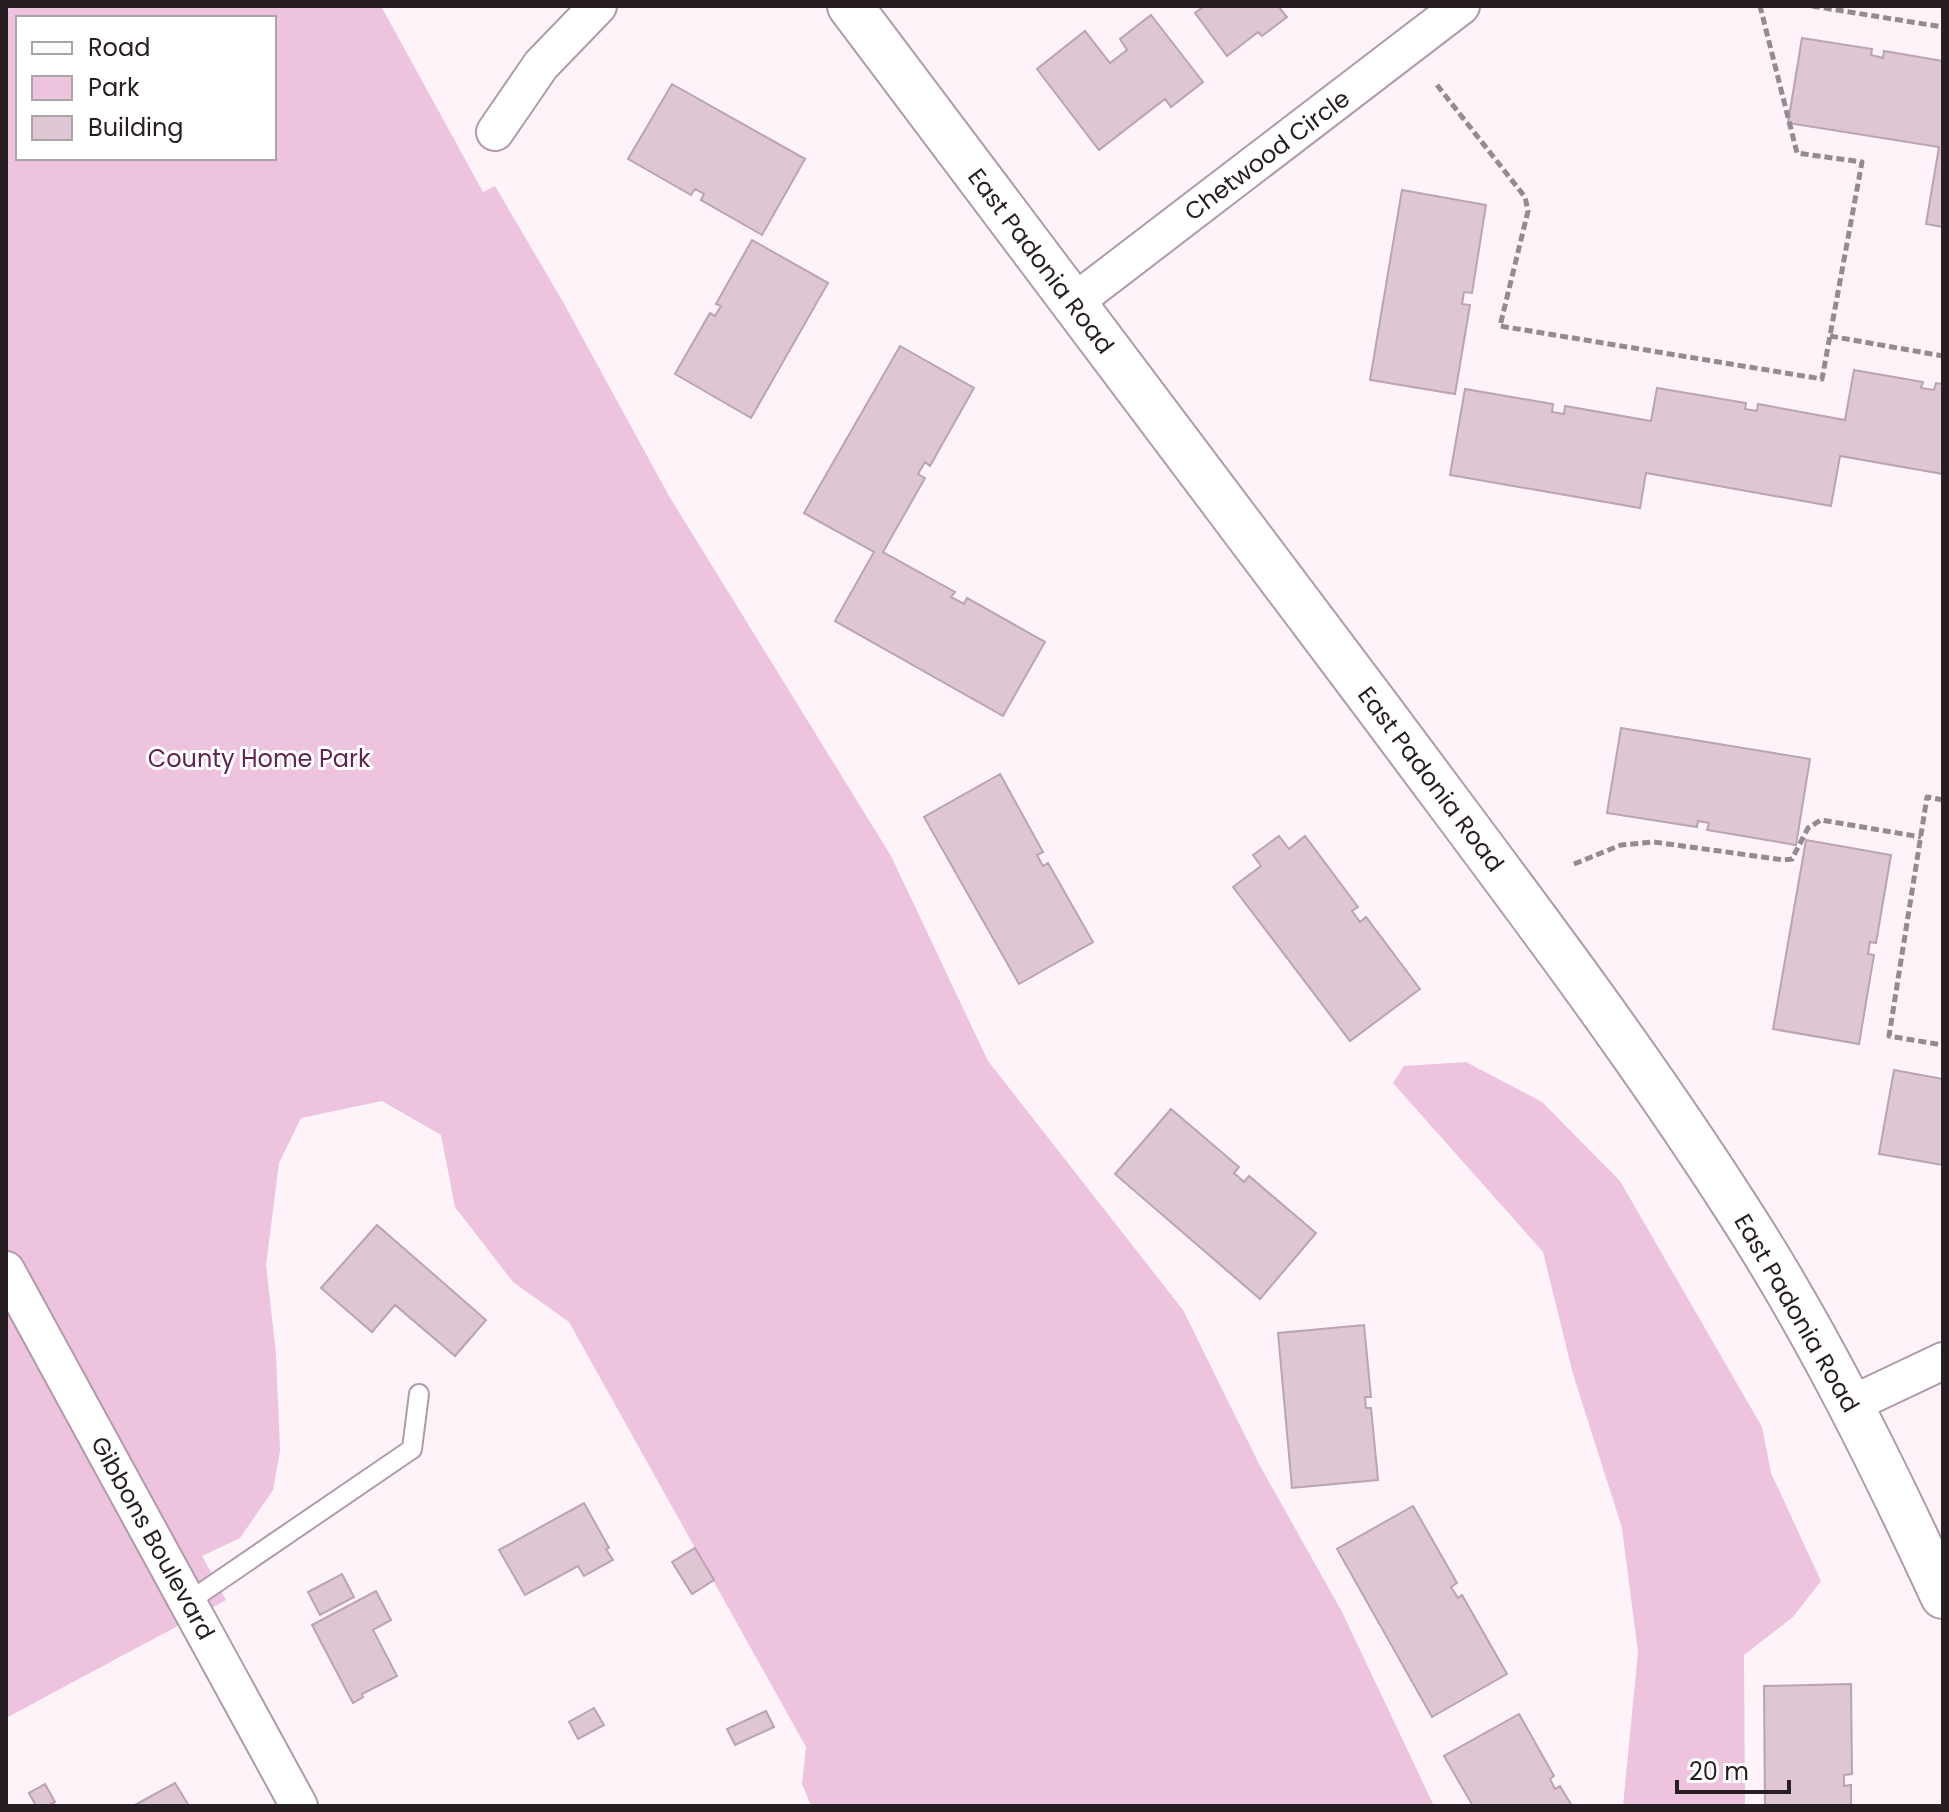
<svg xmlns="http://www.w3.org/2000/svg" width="1949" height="1812" viewBox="0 0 1949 1812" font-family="Poppins,sans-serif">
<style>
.green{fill:#edc3de;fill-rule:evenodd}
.building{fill:#dec6d5;stroke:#bba3b2;stroke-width:2}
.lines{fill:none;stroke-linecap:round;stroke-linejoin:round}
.service-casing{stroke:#b19aa9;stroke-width:22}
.minor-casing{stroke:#b19aa9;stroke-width:40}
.tertiary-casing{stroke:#b19aa9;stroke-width:48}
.path{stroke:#948b91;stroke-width:5;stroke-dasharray:8 4;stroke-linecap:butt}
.service{stroke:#fff;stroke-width:18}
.minor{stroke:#fff;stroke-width:36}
.tertiary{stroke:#fff;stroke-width:44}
.labels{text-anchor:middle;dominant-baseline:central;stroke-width:6;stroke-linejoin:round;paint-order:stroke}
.street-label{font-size:24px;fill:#271e24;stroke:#fff}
.park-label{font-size:24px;fill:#602550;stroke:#fff}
</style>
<rect width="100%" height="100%" fill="#fdf3f9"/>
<path class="green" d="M6,6H381L483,192L495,186L563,302L669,496L891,856L988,1061L1183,1310L1259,1464L1342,1612L1434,1806H811L802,1784L806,1747L569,1322L513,1282L455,1207L441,1135L382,1101L301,1118L279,1163L266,1265L276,1354L280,1451L273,1490L240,1538L202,1556L226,1600L6,1718ZM18,18H274V158H18Z
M1466,1062L1542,1102L1620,1181L1762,1427L1771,1473L1821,1581L1793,1617L1744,1655L1745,1806H1623L1638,1652L1622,1528L1573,1374L1543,1252L1393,1083L1404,1066Z"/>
<path class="building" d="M1204,6H1278L1287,17L1262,36L1258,32L1227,56L1195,13Z
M1151,15L1203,82L1171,107L1165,99L1099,150L1037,69L1085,31L1110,63L1127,50L1120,39Z
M1802,38L1872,49L1871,55L1883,58L1884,51L1943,61V227L1926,224L1939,147L1788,123Z
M672,84L805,159L762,235L701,200L704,194L695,189L691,195L628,159Z
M1402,190L1486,205L1472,293L1464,292L1462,304L1470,305L1455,394L1370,380Z
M752,240L828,283L751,418L675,374L710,313L715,316L721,306L716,304Z
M900,346L974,388L930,466L925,462L918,474L925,478L883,552L955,592L951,597L964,604L967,598L1045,642L1003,716L835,621L874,552L804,513Z
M1854,370L1923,382L1921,388L1934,390L1936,383L1943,384V474L1840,456L1831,506L1646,473L1640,508L1450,475L1465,389L1553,404L1552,412L1564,414L1565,406L1651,421L1657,388L1746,403L1745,409L1757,411L1758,404L1845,420Z
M1621,728L1810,759L1796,845L1707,830L1709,823L1698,821L1697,827L1607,813Z
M1000,774L1043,852L1037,855L1043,866L1048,863L1093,942L1019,984L924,817Z
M1279,836L1289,849L1305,836L1358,907L1352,911L1360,922L1366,917L1420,989L1350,1041L1233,887L1261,866L1253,855Z
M1806,840L1891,855L1876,943L1870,942L1868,954L1874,955L1859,1044L1773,1029Z
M1894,1070L1943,1079V1165L1879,1154Z
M1171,1109L1239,1167L1234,1173L1244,1182L1249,1176L1316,1233L1260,1299L1115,1174Z
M377,1225L486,1320L455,1356L395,1305L372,1332L321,1288Z
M1364,1325L1371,1397H1365L1366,1408H1371L1378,1480L1292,1488L1278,1333Z
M584,1503L609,1548L606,1549L613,1560L584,1576L578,1566L525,1595L499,1550Z
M1413,1506L1457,1583L1451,1587L1458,1598L1462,1595L1507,1674L1432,1717L1337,1549Z
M695,1548L714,1580L692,1594L672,1562Z
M342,1574L354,1597L320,1615L308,1592Z
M376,1591L391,1620L373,1630L397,1676L362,1694L363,1697L353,1703L312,1625Z
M1851,1684L1852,1774L1844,1775V1786L1851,1785V1806H1765L1764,1686Z
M594,1708L604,1725L578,1739L569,1722Z
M766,1711L774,1727L735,1745L727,1729Z
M1519,1714L1554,1776L1550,1779L1555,1789L1560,1786L1572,1806H1473L1444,1756Z
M175,1783L189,1806H133Z
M45,1784L55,1802L47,1806H36L29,1793Z"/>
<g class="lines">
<defs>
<path id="service" d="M188,1602L412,1449L419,1394"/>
<path id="minor" d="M495,132L541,65L598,6
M1073,303L1461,6
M6,1270L299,1806
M1850,1405L1943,1361"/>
<path id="tertiary" d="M850,6C1026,242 1205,477 1382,713C1503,876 1628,1038 1738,1210C1817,1332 1882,1464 1943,1596"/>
</defs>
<use href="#service" class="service-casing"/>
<use href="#minor" class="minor-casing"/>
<use href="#tertiary" class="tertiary-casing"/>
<path class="path" d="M1812,6L1943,27
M1437,85L1525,197L1528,211L1500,326L1822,379L1862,162L1797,153L1760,6
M1830,336L1943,356
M1943,800L1927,797L1889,1036L1943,1045
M1574,864L1621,845L1654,842L1784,860L1792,859L1808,828L1821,820L1921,837"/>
<use href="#service" class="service"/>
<use href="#minor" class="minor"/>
<use href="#tertiary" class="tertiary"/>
</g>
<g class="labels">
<g class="street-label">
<text transform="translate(1267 155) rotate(-37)">Chetwood Circle</text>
<text transform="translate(1041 261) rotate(53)">East Padonia Road</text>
<text transform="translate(1431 779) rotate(53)">East Padonia Road</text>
<text transform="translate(1797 1313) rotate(60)">East Padonia Road</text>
<text transform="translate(153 1538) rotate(61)">Gibbons Boulevard</text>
</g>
<g class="park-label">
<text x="259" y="758">County Home Park</text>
</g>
</g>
<rect width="1949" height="1812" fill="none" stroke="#271e24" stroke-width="16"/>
<rect x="16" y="16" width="260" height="144" fill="#ffffff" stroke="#a9a5a7" stroke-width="2"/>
<rect x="32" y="42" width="40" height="12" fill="#ffffff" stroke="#a9a5a7" stroke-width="2"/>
<text x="88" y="56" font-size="24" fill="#271e24">Road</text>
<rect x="32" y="76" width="40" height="24" fill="#edc3de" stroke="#a9a5a7" stroke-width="2"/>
<text x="88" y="96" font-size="24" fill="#271e24">Park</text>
<rect x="32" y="116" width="40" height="24" fill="#dec6d5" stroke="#a9a5a7" stroke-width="2"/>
<text x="88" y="136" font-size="24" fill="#271e24">Building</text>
<path d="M1677 1780v12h112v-12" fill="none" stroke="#271e24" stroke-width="4"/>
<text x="1689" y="1780" font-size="24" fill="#271e24" stroke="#ffffff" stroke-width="6" paint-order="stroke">20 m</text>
</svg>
